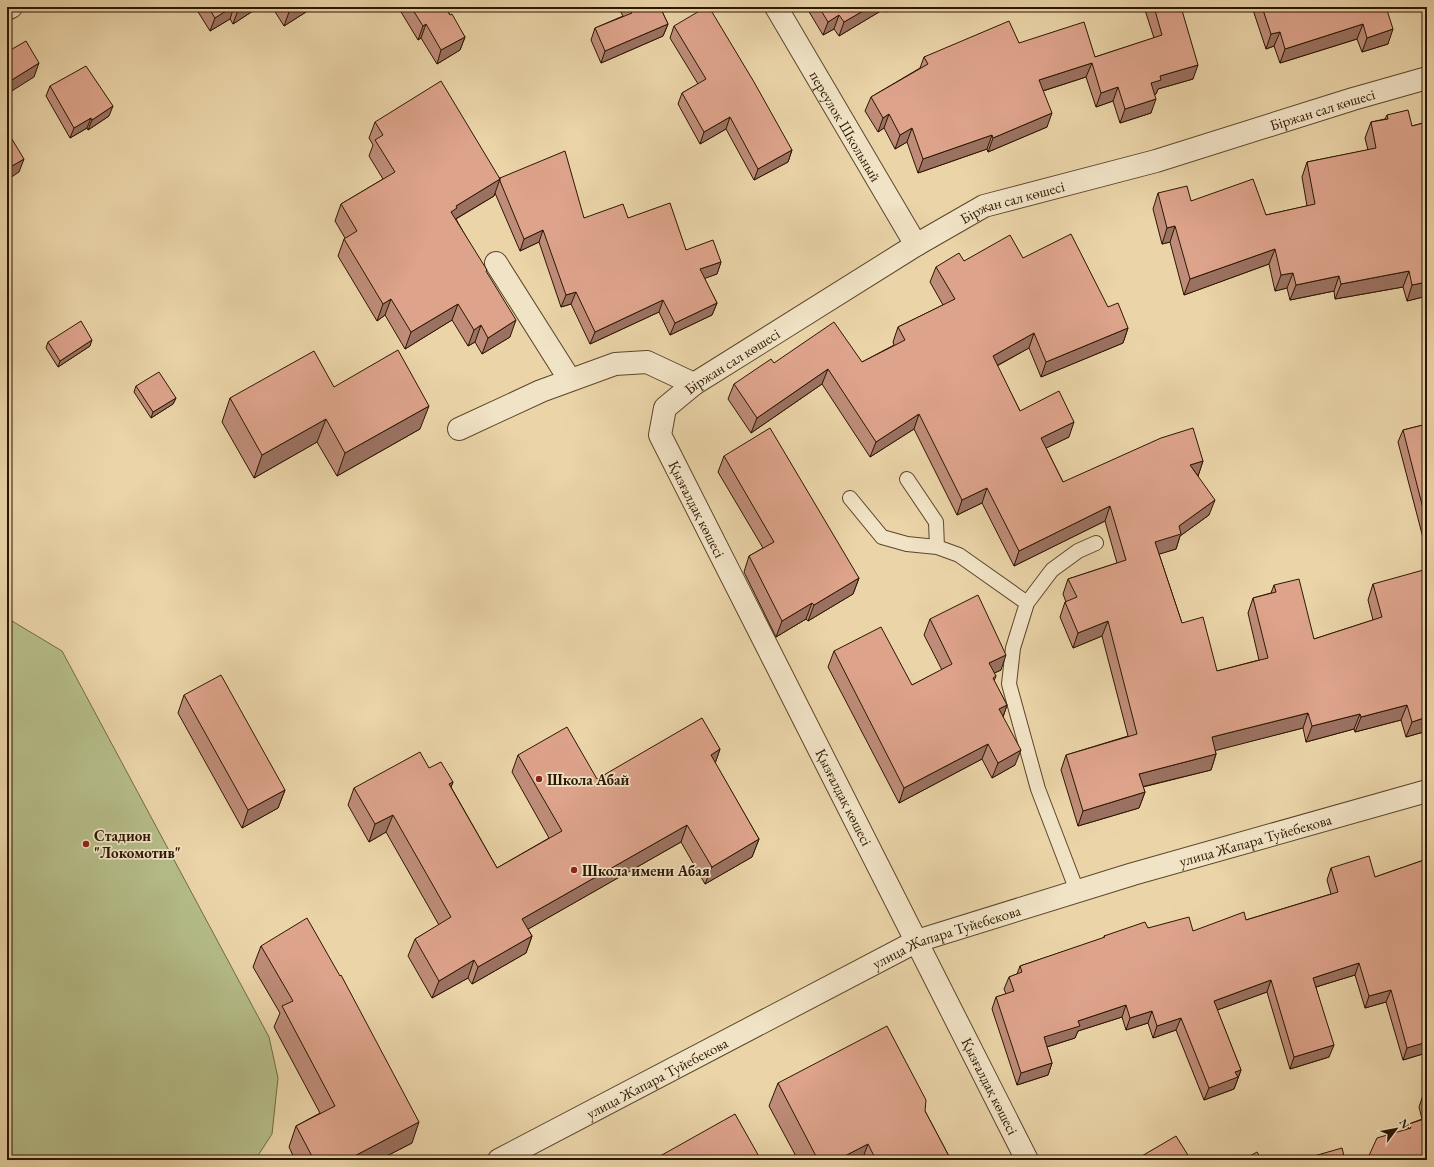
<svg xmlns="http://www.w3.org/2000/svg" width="1434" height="1167" viewBox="0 0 1434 1167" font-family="'EB Garamond',serif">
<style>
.pitch{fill:#b5bd89;stroke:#716a45}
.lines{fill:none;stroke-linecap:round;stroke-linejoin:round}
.lane-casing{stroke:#5c462b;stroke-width:16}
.street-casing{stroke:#5c462b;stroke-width:24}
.lane{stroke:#f1e3c6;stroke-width:14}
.street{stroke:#f1e3c6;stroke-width:22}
.wall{fill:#be8c78;stroke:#2d1701}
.shaded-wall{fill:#9b7261;stroke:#2d1701}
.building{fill:#dda38b;stroke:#2d1701}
.poi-dot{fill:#8f2418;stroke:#f1e3c6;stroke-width:1.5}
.labels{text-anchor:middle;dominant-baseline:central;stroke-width:3.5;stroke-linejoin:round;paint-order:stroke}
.street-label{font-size:15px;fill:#2d1701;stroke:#f1e3c6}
.poi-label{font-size:15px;font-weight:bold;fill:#2d1701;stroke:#f1e3c6;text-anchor:start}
</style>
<rect width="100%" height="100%" fill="#ead4a8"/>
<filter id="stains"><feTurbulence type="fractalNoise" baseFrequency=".005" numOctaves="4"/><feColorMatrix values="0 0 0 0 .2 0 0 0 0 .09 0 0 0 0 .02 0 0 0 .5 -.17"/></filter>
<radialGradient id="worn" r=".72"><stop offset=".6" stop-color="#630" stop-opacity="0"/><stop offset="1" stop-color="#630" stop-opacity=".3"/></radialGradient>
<path class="pitch" d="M7,618L62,651L269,1037L278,1078L272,1134L255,1160H7Z"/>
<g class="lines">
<defs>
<path id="lane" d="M907,479L936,522L937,547
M850,498L882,537L907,544L937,547L959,555L1027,603
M1077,891L1038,789L1009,684L1013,648L1027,603L1052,570L1078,551L1096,543"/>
<g id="street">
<path id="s1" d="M776,7L916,245"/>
<path d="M7,9L11,7"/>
<path d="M496,263L570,380"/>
<path d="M459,429L541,391L615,364L647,362L694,384"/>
<path id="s2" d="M499,1160L917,941L1133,874L1427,791"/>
<path id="s3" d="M1027,1160L660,435L665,408L694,384L916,245L984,206L1156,161L1353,99L1427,78"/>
</g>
</defs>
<use href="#lane" class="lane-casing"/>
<use href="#street" class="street-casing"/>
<use href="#lane" class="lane"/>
<use href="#street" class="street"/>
</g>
<path class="wall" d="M195,7H259L233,24L230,19L210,31Z
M272,7H308L306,12L284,26Z
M398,7H445L465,37L460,50L437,64L421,38L418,40Z
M618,7H660L668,24L663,36L601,63L591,40L595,28L623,16Z
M809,7H896L886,12L884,9L839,36L834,29L823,35L808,10Z
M1144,7H1181L1193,79L1158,89L1156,94H1154L1151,113L1120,123L1113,101L1096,107L1086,77L1043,91L1047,127L988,152L987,149L918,173L907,142L895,149L884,128L878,132L865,111L871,97L920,68L924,57L1019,43L1095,57L1154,38Z
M1252,7H1386L1388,44L1362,52L1357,39L1280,63L1274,46L1266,49Z
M674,26L792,150L788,162L754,180L726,129L700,144L678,104L682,93L698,84L670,38Z
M50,86L109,116L88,130L87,128L70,138L46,96Z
M1387,115L1412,126L1427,122V296L1407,301L1403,287L1335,299L1334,291L1290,300L1287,288L1275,291L1269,264L1184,295L1170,242L1162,244L1153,209L1158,193L1191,201L1266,215L1307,206L1302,177L1307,162L1368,150L1365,138L1371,122L1385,119Z
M375,122L500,178L584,218H628L686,250L721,262L717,274L704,278L717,303L712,315L670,335L659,312L590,344L571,304L561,307L539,242L520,251L495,193L494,196L456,219L486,272L510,337L482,354L475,342L468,346L452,320L405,349L385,315L377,321L338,256L344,239L345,238L335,221L341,204L383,179L369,156L373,145L369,138Z
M1023,258L1108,307L1128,328L1123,343L1041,377L1029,348L997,366L1020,411L1069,437L1046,448L1063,482L1203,461L1198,476L1209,515L1180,536L1176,549L1159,554L1182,623L1217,671L1259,660L1248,613L1253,598L1271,593L1274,585L1314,639L1373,620L1368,600L1373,584L1427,731L1406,737L1401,720L1355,732L1354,729L1306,742L1303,728L1215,750L1216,754L1211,770L1143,787L1145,792L1139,808L1078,826L1061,770L1066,755L1128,736L1102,636L1073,648L1060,617L1065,602H1066L1063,594L1068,579L1117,563L1105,521L1014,566L982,503L957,515L914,429L870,457L822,384L751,433L728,399L734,384L774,363L862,362L894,345L893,342L898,327L943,305L930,282L936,267L964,261Z
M48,342L90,346L58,367L46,348Z
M136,386L176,398L173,404L151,418L134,392Z
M334,387L420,429L337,476L317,442L254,478L222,422L230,398Z
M1427,424V553L1398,442L1403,430Z
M724,456L859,578L853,594L808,621L806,619L776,637L744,572L749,556L763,548L718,472Z
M930,619L1001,670L994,673L996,676L994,681L1007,705L1003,717L1015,765L992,778L982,759L899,803L828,667L834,651L912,685L942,670L924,635Z
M184,695L285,790L278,808L242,828L178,713Z
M720,749L715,763L759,839L752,857L705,884L681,842L528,929L532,936L526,953L472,984L468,978L432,998L408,956L415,939L439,925L386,832L369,842L348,805L354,788L429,768L453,782L451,787L497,868L549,838L512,772L518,755L597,779Z
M1427,859V1051L1426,1053L1403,1060L1386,1002L1365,1008L1355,975L1316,987L1329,1057L1290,1069L1267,992L1217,1010L1241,1070L1234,1089L1204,1100L1176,1030L1153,1038L1148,1023L1126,1030L1122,1017L1078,1031L1075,1038L1047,1047L1052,1063L1048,1075L1017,1085L992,1009L996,997L1006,994L1004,989L1009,977L1017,974L1020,966L1104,938V936L1148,928L1193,931L1246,920L1331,894L1327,880L1331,868L1375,877Z
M261,946L412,1143L379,1160H295L289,1147L296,1126L320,1113L274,1027L280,1013L253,967Z
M778,1083L925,1111L951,1160H798L769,1106Z
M1427,1094V1160L1408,1129L1409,1124L1422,1119L1419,1107L1423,1095Z"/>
<path class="shaded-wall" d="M232,7H234L230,19L210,31L215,18Z
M243,7H259L233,24L238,10Z
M297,7H308L306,12L284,26L289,12Z
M870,7H885L884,9L839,36L844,22Z
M888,7H896L886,12Z
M1240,7H1252L1239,10Z
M839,15L834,29L823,35L828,22Z
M426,24L421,38L418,40L423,26Z
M668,24L663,36L601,63L605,51Z
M1363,24L1357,39L1280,63L1285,49Z
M1393,29L1388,44L1362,52L1367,38Z
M1280,32L1274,46L1266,49L1271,34Z
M465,37L460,50L437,64L441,50Z
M39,63L34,77L7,94V83Z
M1092,63L1086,77L1033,94L1039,80Z
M1198,65L1193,79L1158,89L1156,94L1146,97L1151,83L1160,76Z
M1118,87L1113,101L1096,107L1101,93Z
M1156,99L1151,113L1120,123L1125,109Z
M113,106L109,116L88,130L92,120Z
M1052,113L1047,127L988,152L993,138Z
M889,114L884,128L878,132L883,118Z
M730,117L726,129L700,144L704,132Z
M91,118L87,128L70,138L74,128Z
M912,128L907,142L895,149L900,135Z
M992,135L987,149L918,173L923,159Z
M792,150L788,162L754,180L758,169Z
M24,159L19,172L7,180V169Z
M500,179L494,196L452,221L451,212L456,206Z
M1175,226L1170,242L1162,244L1167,228Z
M543,230L539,242L520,251L524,239Z
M1275,249L1269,264L1184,295L1190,279Z
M721,262L717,274L695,282L700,269Z
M1409,271L1403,287L1335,299L1341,284Z
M1293,273L1287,288L1275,291L1281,275Z
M1339,276L1334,291L1290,300L1296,285Z
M1427,282V296L1407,301L1412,285Z
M576,292L571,304L561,307L566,295Z
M391,299L385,315L377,321L383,304Z
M663,300L659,312L590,344L595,332Z
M717,303L712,315L670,335L675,323Z
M458,304L452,320L405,349L411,332Z
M516,320L510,337L482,354L488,338Z
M481,325L475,342L468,346L474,330Z
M1128,328L1123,343L1041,377L1046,362Z
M1034,333L1029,348L987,371L993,356Z
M92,340L90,346L58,367L60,361Z
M828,369L822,384L751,433L757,418Z
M176,398L173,404L151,418L153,412Z
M429,406L420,429L337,476L345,453Z
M919,414L914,429L870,457L876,442Z
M326,419L317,442L254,478L262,455Z
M1074,422L1069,437L1036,453L1041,438Z
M1203,461L1198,476L1190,465Z
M987,488L982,503L957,515L962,500Z
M1215,500L1209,515L1180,536L1176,549L1150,557L1155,542L1179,526Z
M1110,506L1105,521L1014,566L1019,551Z
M859,578L853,594L808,621L814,605Z
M812,603L806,619L776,637L782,621Z
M1108,621L1102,636L1073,648L1078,633Z
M1006,655L1001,670L984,678L989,663Z
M1007,705L1002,720L999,709Z
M1407,705L1401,720L1355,732L1361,717Z
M1308,713L1303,728L1206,753L1212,737Z
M1360,714L1354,729L1306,742L1312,726Z
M1427,717V731L1406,737L1412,722Z
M988,744L982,759L899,803L904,788Z
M720,749L714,767L711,755Z
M1021,750L1015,765L992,778L998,763Z
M1216,754L1211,770L1133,789L1139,774Z
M453,782L446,799L449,784Z
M285,790L278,808L242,828L248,810Z
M1145,792L1139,808L1078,826L1083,811Z
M393,815L386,832L369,842L375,824Z
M687,825L681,842L516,936L522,919Z
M759,839L752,857L705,884L712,867Z
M532,936L526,953L472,984L478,967Z
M474,960L468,978L432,998L439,981Z
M1359,963L1355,975L1309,989L1313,978Z
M1271,980L1267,992L1209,1013L1214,1001Z
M1391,990L1386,1002L1365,1008L1369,996Z
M1126,1005L1122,1017L1078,1031L1075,1038L1040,1049L1044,1037L1078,1021Z
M1152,1011L1148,1023L1126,1030L1130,1018Z
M1181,1018L1176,1030L1153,1038L1157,1026Z
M1427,1034V1051L1426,1053L1403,1060L1407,1048Z
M1334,1045L1329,1057L1290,1069L1294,1057Z
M1052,1063L1048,1075L1017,1085L1021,1073Z
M1241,1070L1234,1089L1204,1100L1209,1088L1235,1072Z
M419,1122L412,1143L379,1160H347Z
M868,1144L862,1160H837Z"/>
<path class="building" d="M208,7H232L215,18Z
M236,7H243L238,10Z
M286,7H297L289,12Z
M411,7H445L450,15L452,14L465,37L441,50L426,24L423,26Z
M628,7H660L668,24L605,51L595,28L632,13Z
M706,7H709L754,82L792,150L758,169L730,117L704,132L682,93L706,79L674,26Z
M819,7H870L844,22L839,15L828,22Z
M1154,7H1181L1198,65L1160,76L1161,80L1151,83L1156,99L1125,109L1118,87L1101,93L1092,63L1039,80L1052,113L993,138L992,135L923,159L912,128L900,135L889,114L883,118L871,97L928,64L924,57L1009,21L1019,43L1084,22L1095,57L1162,35Z
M1262,7H1386L1393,29L1367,38L1363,24L1285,49L1280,32L1271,34Z
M26,41L39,63L7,83V52Z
M86,66L113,106L92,120L91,118L74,128L50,86Z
M441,81L500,179L456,206L457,208L451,212L487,270L486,271L516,320L488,338L481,325L474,330L458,304L411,332L391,299L383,304L344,239L357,231L341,204L395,172L375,140L383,135L375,122Z
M1408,110L1412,126L1427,122V282L1412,285L1409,271L1341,284L1339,276L1296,285L1293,273L1281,275L1275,249L1190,279L1175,226L1167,228L1158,193L1187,186L1191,201L1253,179L1266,215L1315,204L1307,162L1376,148L1371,122L1388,119L1387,115Z
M7,131L24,159L7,169Z
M565,151L584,218L623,204L628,218L670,203L686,250L713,240L721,262L700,269L717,303L675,323L663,300L595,332L576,292L566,295L543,230L524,239L500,181V178Z
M7,185L9,188L7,190Z
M1071,234L1108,307L1118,303L1128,328L1046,362L1034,333L993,356L1020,411L1059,391L1074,422L1041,438L1063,482L1161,438L1193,428L1203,461L1190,465L1215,500L1179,526L1181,534L1155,542L1182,623L1203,617L1217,671L1268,658L1253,598L1276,592L1274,585L1299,579L1314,639L1382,617L1373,584L1427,569V717L1412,722L1407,705L1361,717L1360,714L1312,726L1308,713L1212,737L1216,754L1139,774L1145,792L1083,811L1066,755L1137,734L1108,621L1078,633L1065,602L1077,597L1068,579L1126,560L1110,506L1019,551L987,488L962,500L919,414L876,442L828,369L757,418L734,384L771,359L774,363L834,322L862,362L905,340L898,327L955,299L936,267L959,253L964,261L1010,235L1023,258Z
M81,321L92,340L60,361L48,342Z
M398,350L429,406L345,453L326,419L262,455L230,398L314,351L334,387Z
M159,372L176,398L153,412L136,386Z
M1427,424V524L1403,430Z
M770,428L859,578L814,605L812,603L782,621L749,556L774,542L724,456Z
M978,595L1006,655L989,663L996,676L993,678L1007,705L999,709L1021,750L998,763L988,744L904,788L834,651L881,627L912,685L952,664L930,619Z
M221,675L285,790L248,810L184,695Z
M702,718L720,749L711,755L759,839L712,867L687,825L522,919L532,936L478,967L474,960L439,981L415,939L451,917L393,815L375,824L354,788L420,752L429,768L441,762L453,782L449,784L497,868L562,831L518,755L567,727L597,779Z
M1369,856L1375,877L1427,859V1042L1407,1048L1391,990L1369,996L1359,963L1313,978L1334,1045L1294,1057L1271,980L1214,1001L1241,1070L1235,1072L1238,1077L1209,1088L1181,1018L1157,1026L1152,1011L1130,1018L1126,1005L1078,1021L1080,1026L1044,1037L1052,1063L1021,1073L996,997L1014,991L1009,977L1022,972L1020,966L1105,937L1104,936L1145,922L1148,928L1189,917L1193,931L1244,912L1246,920L1338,892L1331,868Z
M307,918L340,976L341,975L419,1122L347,1160H314L296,1126L335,1106L282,1006L293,1001L261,946Z
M887,1026L926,1100L925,1111L951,1160H876L868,1144L837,1160H818L778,1083Z
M1427,1094V1109L1423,1095Z
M735,1114L761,1160H653Z
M1427,1118V1160H1367L1377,1138L1411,1128L1409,1124Z
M1176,1136L1191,1160H1135Z
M1342,1148L1345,1160H1300Z
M1257,1152L1262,1160H1243Z"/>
<g class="poi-dot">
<circle cx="539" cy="779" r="4"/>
<circle cx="86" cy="844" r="4"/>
<circle cx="574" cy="870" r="4"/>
</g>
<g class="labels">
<g class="street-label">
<text stroke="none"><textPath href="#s3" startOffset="1570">Біржан сал көшесі</textPath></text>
<text stroke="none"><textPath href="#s1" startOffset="138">переулок Школьный</textPath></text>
<text stroke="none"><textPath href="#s3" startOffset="1246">Біржан сал көшесі</textPath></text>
<text stroke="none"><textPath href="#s3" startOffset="922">Біржан сал көшесі</textPath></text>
<text transform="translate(697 509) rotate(63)">Қызғалдақ көшесі</text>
<text transform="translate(844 797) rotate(63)">Қызғалдақ көшесі</text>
<text stroke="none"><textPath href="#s2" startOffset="825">улица Жапара Туйебекова</textPath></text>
<text stroke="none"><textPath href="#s2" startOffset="501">улица Жапара Туйебекова</textPath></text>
<text stroke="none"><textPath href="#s2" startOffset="178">улица Жапара Туйебекова</textPath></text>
<text transform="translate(990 1086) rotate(63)">Қызғалдақ көшесі</text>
</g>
<g class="poi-label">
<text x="547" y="779">Школа Абай</text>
<text x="94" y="835">Стадион<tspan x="94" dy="17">"Локомотив"</tspan></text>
<text x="582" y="870">Школа имени Абая</text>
</g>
</g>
<rect width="1434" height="1167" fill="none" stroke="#ead4a8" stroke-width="24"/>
<rect x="8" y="8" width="1418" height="1151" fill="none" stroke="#2d1701" stroke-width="2"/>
<rect x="12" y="12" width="1410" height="1143" fill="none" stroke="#2d1701"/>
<g transform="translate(1396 1129) rotate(58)" stroke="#f1e3c6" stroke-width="3" paint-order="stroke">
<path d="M0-3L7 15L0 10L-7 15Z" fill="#2d1701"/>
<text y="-6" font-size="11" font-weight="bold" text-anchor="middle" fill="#2d1701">N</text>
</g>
<rect width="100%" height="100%" filter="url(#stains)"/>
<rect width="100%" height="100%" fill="url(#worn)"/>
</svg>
